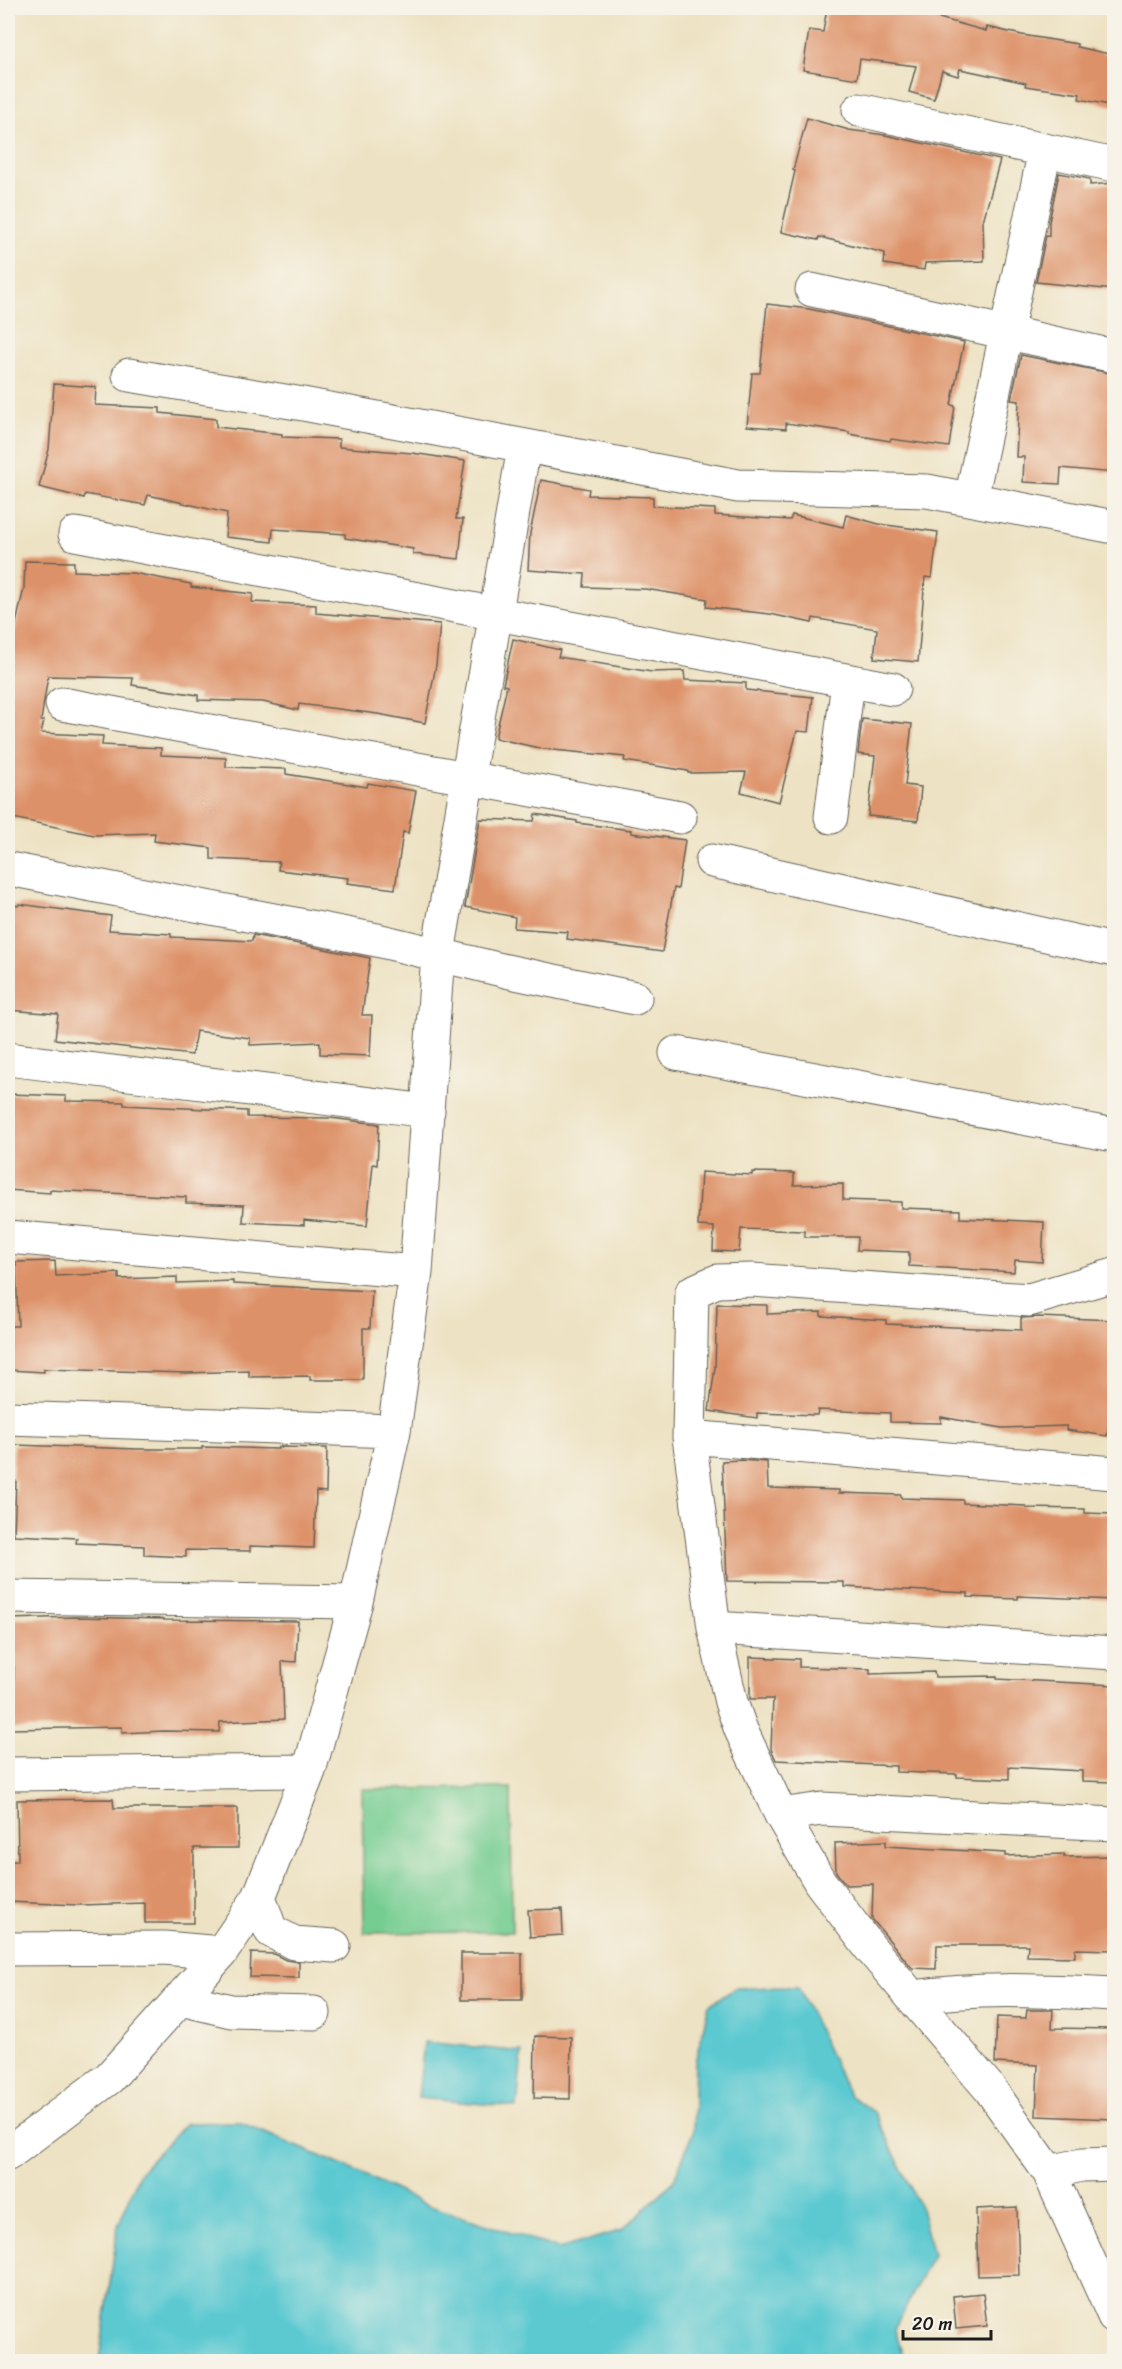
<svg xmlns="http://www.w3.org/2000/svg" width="1122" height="2369" viewBox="0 0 1122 2369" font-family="Sriracha,sans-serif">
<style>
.green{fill:#76cd92;stroke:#497457;stroke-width:1.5}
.water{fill:#5bc9d1;stroke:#3c7276;stroke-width:1.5}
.building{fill:#dd9168}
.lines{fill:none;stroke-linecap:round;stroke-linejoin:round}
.minor-casing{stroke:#656156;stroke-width:35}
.minor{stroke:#fff;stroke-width:33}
</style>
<rect width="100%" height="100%" fill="#f7f3e8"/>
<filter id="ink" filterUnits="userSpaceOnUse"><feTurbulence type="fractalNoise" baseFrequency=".0167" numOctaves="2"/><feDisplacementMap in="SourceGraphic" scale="12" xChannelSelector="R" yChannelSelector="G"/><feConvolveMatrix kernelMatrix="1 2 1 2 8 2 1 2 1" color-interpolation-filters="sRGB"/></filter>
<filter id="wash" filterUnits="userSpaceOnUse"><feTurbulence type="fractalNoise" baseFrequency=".008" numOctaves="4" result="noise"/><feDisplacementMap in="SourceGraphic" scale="24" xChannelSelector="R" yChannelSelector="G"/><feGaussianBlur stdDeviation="1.35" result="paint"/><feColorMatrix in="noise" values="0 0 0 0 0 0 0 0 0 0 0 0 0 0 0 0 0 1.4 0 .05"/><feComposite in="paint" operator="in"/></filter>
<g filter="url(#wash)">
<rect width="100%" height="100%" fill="#ede2c3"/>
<path class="green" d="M511,1788L512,1932L364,1933L362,1789Z"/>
<path class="water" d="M798,1987L849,2095L874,2112L921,2209L933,2254L895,2329L904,2361H99L118,2226L140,2172L186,2123L239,2122L360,2173L424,2204L559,2249L622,2230L673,2182L693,2132L695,2062L709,2005L736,1988Z
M424,2042L522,2052L517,2107L418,2098Z"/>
<g id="blocks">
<path class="building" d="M827,8H869L932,16L986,31L987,27L1022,35L1077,44V47L1114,55V106L1079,99L1080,94L1025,86L1026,83L960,69L958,76L942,71L934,99L909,92L916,66L860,59L857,79L803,70L809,30L823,32Z
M807,118L849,130L885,135L1000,160L983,221L984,261L925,263L924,270L884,264L885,253L819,237L818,240L781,232L795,171L793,170Z
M1059,173L1090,179V185L1114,183V290L1036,282L1046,235L1049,236V222Z
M767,304L809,309L964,342L951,405L955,406L949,447L891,439L890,441L849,434V432L786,423V429L747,426L752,373H760Z
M1021,355L1114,374V473L1061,468L1060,484L1023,482L1024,457H1016L1019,401L1011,400Z
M54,384L96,387L95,405L160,408V413L216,419V427L282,434V437L339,439V447L412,453L465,461L456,519H463L459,559L413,554V549L345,538V534L273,529L272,542L225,537L227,513L148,495L145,505L85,494L84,498L39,487L49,449Z
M541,480L589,489L588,495L653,497V506L715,509V515L790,520L792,515L843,527L846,515L879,524L938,532L932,578L925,577L918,662L874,658L877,629L813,618L812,623L770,614L706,607L707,599L645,589L584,587L585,574L528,570L530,533Z
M25,561L74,562V571L133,573L191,584V587L253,594L252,602L316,605V613L440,624L436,665L425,723L378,714L299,704L298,710L263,702L198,700V695L132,685L133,678L48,676L44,701L41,721H44L41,733L103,736L102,745L161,748V755L226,758V767L286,769V774L367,787L368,783L416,791L408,833L403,832L395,889L347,883L348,878L278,870L279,862L211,859V848L154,841L155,833L94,835L8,817V659L24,588Z
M513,639L560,650L558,657L652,672L684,671L685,680L746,683V690L813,697L809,732L797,731L779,802L741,792L746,772L688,773V771L624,761L625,757L543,749L495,738L507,686L503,685Z
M862,719L912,724L905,785L921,787L918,821L868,816L875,756L858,754Z
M535,814L577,821V823L631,830V833L685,840L678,889L674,888L662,952L567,939L568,932L514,928L515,917L465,907L480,819L534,821Z
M8,904L18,906L19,904L111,916L109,930L171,934V937L252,941L253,935L370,958L362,1015H372L370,1056L320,1054V1042L250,1045V1038L196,1031L192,1055L55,1039L58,1014L8,1010Z
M8,1094L66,1096V1101L124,1102V1105L247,1111V1117L330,1118L379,1124L377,1165L373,1164L367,1226L304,1220V1225L243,1222L244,1205L186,1203V1197L50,1190V1193L8,1190Z
M701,1172L752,1175V1172L794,1173V1185L843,1184V1200L901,1202V1208L960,1210V1218L1044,1222L1042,1262L1015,1260L1014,1272L909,1266V1252L857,1250L858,1237H805L804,1231L741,1229L739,1252L713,1251L714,1227L698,1226Z
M55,1261L56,1276L119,1273V1279L177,1277V1283L233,1281V1284L372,1291L370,1328H363V1380H310V1376L249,1377V1371L187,1373L44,1369V1372L8,1370V1326H18L16,1262Z
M717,1304L767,1305V1314L821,1312V1316L886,1320V1324L1021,1330V1318L1039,1317L1114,1320L1111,1389H1114L1107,1436L1066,1430L1067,1426L1002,1428L941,1417V1423L890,1422V1413L818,1410L817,1415L757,1413V1418L709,1411L715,1367Z
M14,1445L138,1449H202V1447L278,1449V1447L327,1448L326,1492L316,1491L314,1548L250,1546V1551L186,1550V1557L144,1555V1546L76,1543L77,1538L14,1535L16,1481L12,1480Z
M741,1460L767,1462L768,1488L839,1490V1493L901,1495V1498L963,1500V1503L1026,1506V1508L1085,1509V1513L1114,1514V1600L1018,1596V1599L968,1597V1593L844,1587V1582L727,1581L722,1461Z
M76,1617L164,1619V1620L298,1621L296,1662L282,1661L284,1719L220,1722L219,1732L164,1731L122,1733V1727L12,1729L14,1666H11L9,1619Z
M750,1657L799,1659V1667L870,1669V1674L934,1672L935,1677L997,1676V1679L1114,1685V1782L1082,1781V1771L1009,1767V1779L957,1777V1774L896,1772V1766L776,1760L771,1749L773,1699H750Z
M113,1799L114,1808H238V1848H194V1923H145V1903L79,1905L8,1902V1861H18L17,1800Z
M886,1841V1846L1005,1853V1856L1064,1854V1857L1114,1856V1950L1075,1949V1957L1027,1956L1028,1945H937L936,1969L912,1968L872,1919L873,1884L846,1885L836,1872L835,1843Z
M562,1909L563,1935L530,1937L528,1910Z
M251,1953L274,1954L286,1960L299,1962V1978L250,1977Z
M461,1953H522V2000H461Z
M1027,2010H1053L1052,2028L1114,2029V2119L1036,2116L1038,2065L995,2063L997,2017L1026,2018Z
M535,2036L571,2037L570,2099L534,2098Z
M1017,2207L1019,2275L978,2276L976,2209Z
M983,2293L987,2326L956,2329L953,2296Z"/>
</g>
</g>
<g filter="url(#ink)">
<use href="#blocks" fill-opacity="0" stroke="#656156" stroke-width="1.5"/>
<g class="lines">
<defs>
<path id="minor" d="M859,110L1114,165
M812,290L1114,356
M129,375L303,404L738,486L927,491L1114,527
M971,499L1045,150
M75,534L893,689
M62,704L680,817
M831,817L848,682
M712,861L1114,950
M9,869L377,940L506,971L635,998
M676,1053L1114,1135
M8,1059L428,1111
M8,1237L416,1272
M1114,1275L1029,1300L752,1280L717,1281L692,1292L689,1437L714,1628L731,1702L741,1730L781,1815L820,1882L871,1949L990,2089L1049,2172L1114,2316
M8,1418L394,1431
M689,1437L1114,1473
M8,1597L356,1602
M714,1628L1114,1653
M8,1774L309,1771
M781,1815L822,1809L1114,1824
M259,1897L271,1931L294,1943L334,1946
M8,1949L164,1948L221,1953
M913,1997C981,1987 1046,1991 1114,1994
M181,1999L231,2011L314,2013
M8,2154L109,2078L221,1953L259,1897L309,1771L356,1602L394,1431L416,1272L438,953L524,447
M1049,2172L1082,2165L1114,2164"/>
</defs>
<use href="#minor" class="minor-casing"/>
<use href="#minor" class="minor"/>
</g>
</g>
<rect width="1122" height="2369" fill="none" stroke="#f7f3e8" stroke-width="30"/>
<path d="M903 2330v9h88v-9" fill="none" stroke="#1c1c1c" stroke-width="3"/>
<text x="912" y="2330" font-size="18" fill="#1c1c1c" stroke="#f7f3e8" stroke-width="4.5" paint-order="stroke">20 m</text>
</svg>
